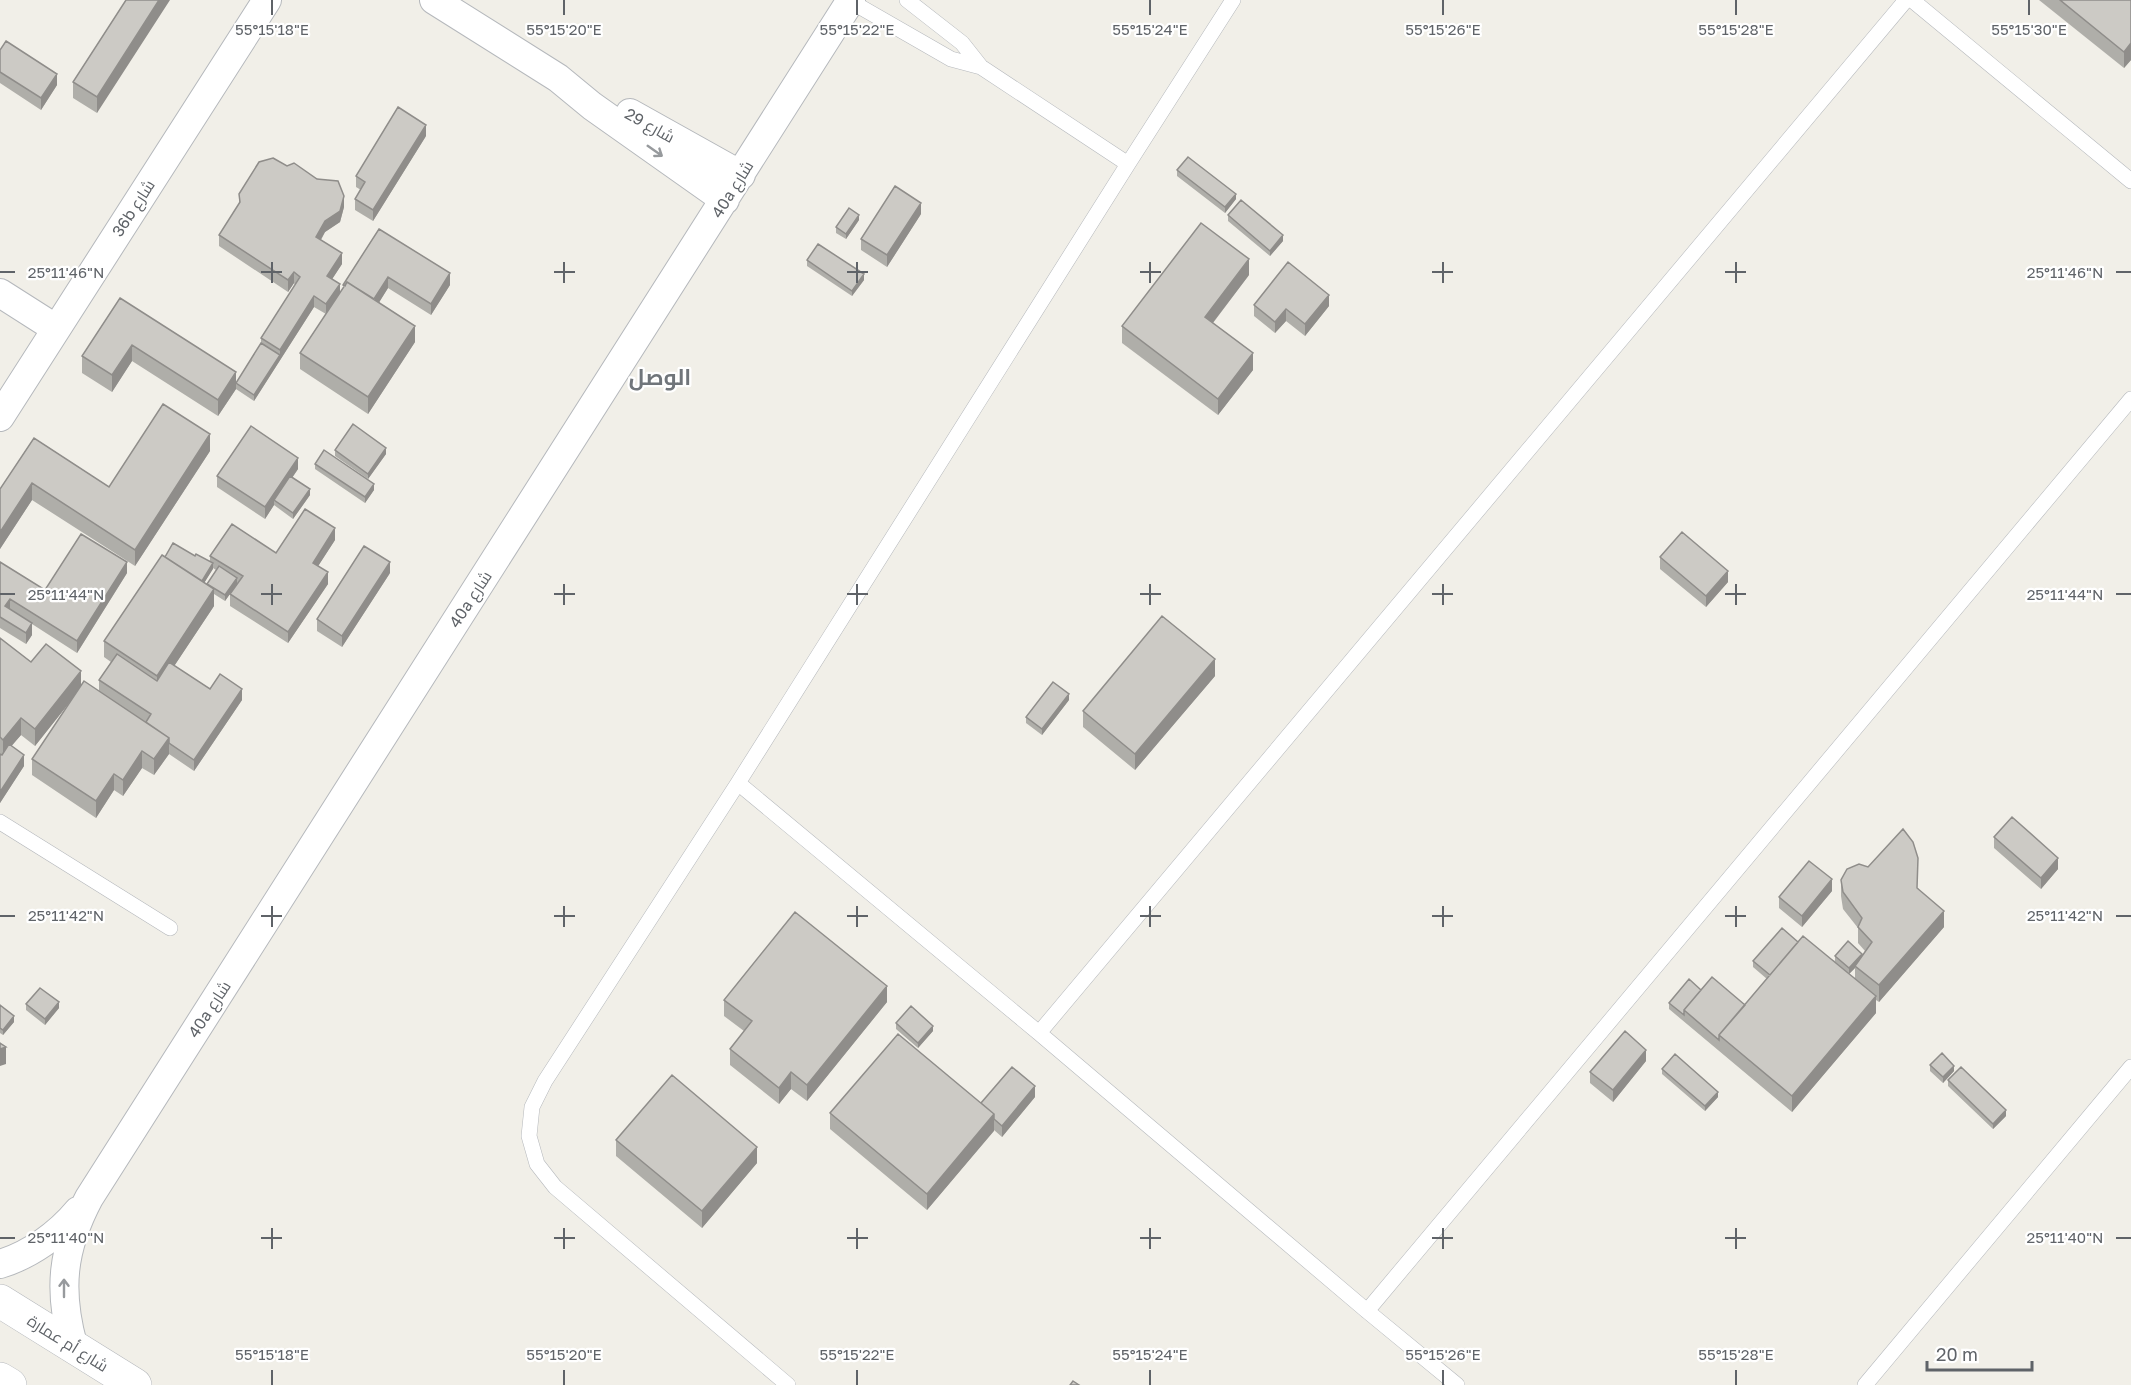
<svg xmlns="http://www.w3.org/2000/svg" width="2131" height="1385" viewBox="0 0 2131 1385" font-family="'Golos Text',Cairo,sans-serif">
<style>
.lines{fill:none;stroke-linecap:round;stroke-linejoin:round}
.service-casing{stroke:#b5b8bc;stroke-width:16}
.minor-casing{stroke:#b5b8bc;stroke-width:30}
.tertiary-casing{stroke:#b5b8bc;stroke-width:34}
.service{stroke:#fff;stroke-width:15}
.minor{stroke:#fff;stroke-width:28}
.tertiary{stroke:#fff;stroke-width:33}
.wall{fill:#afaea9;fill-rule:evenodd}
.shaded-wall{fill:#8f8d8a}
.building{fill:#cccac5;stroke:#8f8d8a;stroke-width:1.5}
.oneway{stroke:#979a9d}
.ticks{fill:none;stroke:#5f6368;stroke-width:2}
.labels{text-anchor:middle;dominant-baseline:central;stroke-width:4.5;stroke-linejoin:round;paint-order:stroke}
.street-label{font-size:16px;fill:#5f6368;stroke:#fff}
.district-label{font-size:22px;font-weight:bold;fill:#70757a;stroke:#fff}
.ticks-label{font-size:15px;text-anchor:middle;fill:#5f6368;stroke:#fff;stroke-width:4.5;stroke-linejoin:round;paint-order:stroke}
</style>
<rect width="100%" height="100%" fill="#f1efe8"/>
<g class="lines">
<defs>
<path id="service" d="M907,0L962,43L981,67L1128,164
M1912,0L2131,181
M850,1L951,59L981,67
M738,783L1039,1033L1367,1311L1457,1385
M0,822L170,928
M1039,1033L1906,0
M1367,1311L2131,399
M788,1385L555,1187L537,1164L529,1136L532,1107L545,1081L738,783L1128,164L1233,0
M1865,1385L2131,1067"/>
<path id="minor" d="M434,0L558,78L592,106L725,200
M630,113L741,175
M0,293L55,328
M0,417L267,0
M0,1264C30,1255 59,1234 78,1211
M73,1345C58,1290 62,1249 89,1198L851,0"/>
<path id="tertiary" d="M0,1301L135,1385
M0,1379L10,1385"/>
</defs>
<use href="#service" class="service-casing"/>
<use href="#minor" class="minor-casing"/>
<use href="#tertiary" class="tertiary-casing"/>
<use href="#service" class="service"/>
<use href="#minor" class="minor"/>
<use href="#tertiary" class="tertiary"/>
</g>
<path class="wall" d="M126,0L97,113L73,98V82Z
M2039,0H2131V60L2124,68Z
M0,50L57,85L41,110L0,83Z
M426,136L373,221L355,210V199L361,190L356,187V176Z
M1177,170L1236,199L1225,213L1177,176Z
M239,194L344,207L340,222L325,232L321,240L342,264L332,279L340,293L343,288V285L379,229L450,285L431,315L388,288L379,302L415,342L368,414L300,369V353L326,314L314,307L254,401L236,389L218,416L132,361L112,392L82,373V356L120,298L236,383L261,343V338L295,285L294,283L288,292L219,246V235L239,204Z
M921,214L887,267L861,250V239Z
M1228,215L1283,241L1270,256L1228,221Z
M859,220L846,239L836,233V227Z
M807,260L864,280L852,296L807,266Z
M1249,275L1213,323L1253,370L1218,415L1122,343V326Z
M1254,305L1329,306L1305,336L1286,321L1275,333L1254,316Z
M34,438L109,487L210,451L135,566L32,500L0,549V489Z
M335,450L386,454L368,479L335,456Z
M315,464L374,490L365,503L315,469Z
M298,469L292,478L310,495L293,519L274,505L265,519L217,487V476Z
M335,540L318,566L328,584L288,643L230,606V594L237,584L225,601L214,594V606L174,666L210,689L242,700L194,771L169,754L154,775L142,768L123,796L114,790L96,818L32,775V759L73,698L35,746L21,735L11,746L24,766L0,803V754L2,755L0,754V638L31,662L81,686L99,691V680L111,662L104,657V641L165,557L195,556L210,561V556L276,553ZM213,568L216,570L207,585L204,583Z
M1660,557L1728,582L1706,607L1660,569Z
M0,562L45,590L127,573L77,653L32,624V635L26,644L0,628Z
M390,573L342,647L317,631V619Z
M1215,676L1135,770L1083,727V711Z
M1069,700L1042,735L1026,723V717Z
M1994,837L2058,869L2041,889L1994,848Z
M1841,880L1918,888L1944,927L1879,1002L1876,1000V1013L1792,1112L1669,1009V1003L1701,990L1745,1005L1767,979L1753,967V961L1798,942L1835,961V956H1862L1865,951L1858,943V928L1843,909L1841,896ZM1855,968V978L1849,974Z
M1832,891L1802,927L1779,908V897Z
M724,1000L887,1002L807,1101L791,1089L779,1104L730,1065V1049L744,1031L724,1016Z
M26,1004L59,1008L45,1025L26,1010Z
M0,1005L14,1022L3,1035L0,1033Z
M896,1023L933,1031L918,1048L896,1029Z
M1646,1061L1613,1102L1590,1083V1072Z
M1930,1065L1954,1071L1943,1083L1930,1071Z
M1662,1069L1718,1097L1705,1111L1662,1074Z
M1948,1080L2006,1116L1993,1129L1948,1086Z
M1035,1097L1002,1137L994,1130L927,1210L830,1129V1113L981,1103Z
M616,1140L757,1163L702,1228L616,1156Z"/>
<path class="shaded-wall" d="M159,0H170L97,113V97Z
M2131,43V60L2124,68V52Z
M57,74V85L41,110V98Z
M426,125V136L373,221V210Z
M1236,194V199L1225,213V207Z
M344,196V207L340,222L325,232L316,248V237L325,221Z
M921,203V214L887,267V255Z
M859,215V220L846,239V234Z
M1283,235V241L1270,256V251Z
M342,253V264L327,287V276Z
M1249,259V275L1205,333V317Z
M294,272V283L288,292V280Z
M450,273V285L431,315V304Z
M864,274V280L852,296V291Z
M388,277V288L372,314V303Z
M340,284V295L326,315V304Z
M1329,295V306L1305,336V324Z
M314,296V307L254,401V395L280,355V350Z
M1286,309V321L1275,333V322Z
M415,326V342L368,414V397Z
M132,345V361L112,392V375Z
M1253,353V370L1218,415V399Z
M236,372V389L218,416V400Z
M210,434V451L135,566V550Z
M386,448V454L368,479V474Z
M298,458V469L276,501L274,500V505L265,519V507Z
M32,483V500L0,549V532Z
M374,484V490L365,503V497Z
M310,489V495L293,519V513Z
M335,528V540L313,574V563Z
M127,562V573L77,653V641Z
M390,562V573L342,647V636Z
M213,563V569L201,588V582Z
M1728,571V582L1706,607V596Z
M328,572V584L288,643V632Z
M237,578V584L225,601V595Z
M214,589V606L157,692V676Z
M10,599V610L5,606Z
M32,623V635L26,644V633Z
M1215,659V676L1135,770V754Z
M81,671V688L35,746V729Z
M242,689V700L194,771V760Z
M1069,694V700L1042,735V729Z
M21,718V735L3,756V740Z
M169,738V754L154,775V759Z
M142,751V768L123,796V780Z
M24,755V766L0,803V792Z
M114,774V790L96,818V801Z
M2058,858V869L2041,889V878Z
M1832,879V891L1802,927V916Z
M1944,911V927L1879,1002V985Z
M1862,954V960L1855,966V968L1849,974V968Z
M887,986V1002L807,1101V1085Z
M1876,996V1013L1792,1112V1096Z
M59,1002V1008L45,1025V1019Z
M14,1016V1022L3,1035V1030Z
M933,1026V1031L918,1048V1043Z
M6,1047V1064L0,1066V1049Z
M1646,1050V1061L1613,1102V1090Z
M1954,1066V1071L1943,1083V1077Z
M791,1072V1089L779,1104V1088Z
M1035,1086V1097L1002,1137V1126Z
M1718,1092V1097L1705,1111V1106Z
M2006,1110V1116L1993,1129V1124Z
M994,1114V1131L927,1210V1194Z
M757,1147V1163L702,1228V1211Z"/>
<path class="building" d="M126,0H159L97,97L73,82Z
M2060,0H2131V43L2124,52Z
M6,41L57,74L41,98L0,72V50Z
M398,107L426,125L373,210L355,199L365,182L356,176Z
M1188,157L1236,194L1225,207L1177,170Z
M273,158L287,166L294,163L317,179L338,181L344,196L340,211L325,221L316,237L342,253L327,276L340,284L326,304L314,296L280,350L261,338L300,277L294,272L288,280L219,235L240,202L239,194L259,162Z
M895,186L921,203L887,255L861,239Z
M1241,200L1283,235L1270,251L1228,215Z
M849,208L859,215L846,234L836,227Z
M1201,223L1249,259L1205,317L1253,353L1218,399L1122,326Z
M379,229L450,273L431,304L388,277L374,299L347,282L345,286L343,285Z
M818,244L864,274L852,291L807,260Z
M1288,262L1329,295L1305,324L1286,309L1275,322L1254,305Z
M347,282L415,326L368,397L300,353Z
M120,298L236,372L218,400L132,345L112,375L82,356Z
M261,343L280,355L254,395L236,383Z
M163,404L210,434L135,550L32,483L0,532V489L34,438L109,487Z
M353,424L386,448L368,474L335,450Z
M251,426L298,458L265,507L217,476Z
M324,450L374,484L365,497L315,464Z
M290,476L310,489L293,513L274,500Z
M305,509L335,528L313,563L328,572L288,632L230,594L243,576L210,556L232,524L276,553Z
M1682,532L1728,571L1706,596L1660,557Z
M81,534L127,562L77,641L10,599L5,606L32,623L26,633L0,617V562L45,590Z
M173,543L195,556L196,554L213,563L202,581L165,557Z
M364,546L390,562L342,636L317,619Z
M162,555L214,589L157,676L104,641Z
M219,566L237,578L225,595L207,584Z
M1162,616L1215,659L1135,754L1083,711Z
M0,638L31,662L46,644L81,671L35,729L21,718L3,740L0,737Z
M117,654L157,681L169,662L210,689L220,674L242,689L194,760L169,743V738L146,722L151,714L99,680Z
M84,681L169,738L154,759L142,751L123,780L114,774L96,801L32,759Z
M1053,682L1069,694L1042,729L1026,717Z
M9,744L24,755L0,792V754L2,755Z
M2012,817L2058,858L2041,878L1994,837Z
M1903,829L1913,842L1918,858L1917,888L1944,911L1879,985L1855,966L1872,942L1858,927L1862,918L1843,892L1841,880L1847,869L1859,864L1868,867Z
M1809,861L1832,879L1802,916L1779,897Z
M795,912L887,986L807,1085L791,1072L779,1088L730,1049L752,1021L724,1000Z
M1782,928L1798,942L1770,975L1753,961Z
M1803,936L1876,996L1792,1096L1719,1035Z
M1848,941L1862,954L1849,968L1835,956Z
M1712,977L1745,1005L1719,1035V1040L1684,1010Z
M1689,979L1701,990L1684,1010V1015L1669,1003Z
M40,988L59,1002L45,1019L26,1004Z
M0,1005L14,1016L3,1030L0,1028Z
M911,1006L933,1026L918,1043L896,1023Z
M1625,1031L1646,1050L1613,1090L1590,1072Z
M898,1034L994,1114L927,1194L830,1113Z
M0,1043L6,1047L0,1049Z
M1942,1053L1954,1066L1943,1077L1930,1065Z
M1675,1054L1718,1092L1705,1106L1662,1069Z
M1012,1067L1035,1086L1002,1126L994,1119V1114L981,1103Z
M1961,1067L2006,1110L1993,1124L1948,1080Z
M672,1075L757,1147L702,1211L616,1140Z
M1073,1381L1079,1385H1070Z"/>
<defs><path id="oneway-shaft" d="M-6 0H5M1.5-3L5.5 0L1.5 3" fill="none" stroke-width="1.6" stroke-linecap="round" stroke-linejoin="round" transform="scale(1.5)"/></defs>
<g class="oneway">
<use href="#oneway-shaft" transform="translate(655 151) rotate(35)"/>
<use href="#oneway-shaft" transform="translate(64 1288) rotate(-90)"/>
</g>
<path class="ticks" d="M272,0V15M564,0V15M857,0V15M1150,0V15M1443,0V15M1736,0V15M2029,0V15M272,262V283M564,262V283M857,262V283M1150,262V283M1443,262V283M1736,262V283M0,272H15M261,272H282M554,272H575M847,272H868M1140,272H1161M1432,272H1453M1725,272H1746M2116,272H2131M272,584V605M564,584V605M857,584V605M1150,584V605M1443,584V605M1736,584V605M0,594H15M261,594H282M554,594H575M847,594H868M1140,594H1161M1432,594H1453M1725,594H1746M2116,594H2131M272,906V927M564,906V927M857,906V927M1150,906V927M1443,906V927M1736,906V927M0,916H15M261,916H282M554,916H575M847,916H868M1140,916H1161M1432,916H1453M1725,916H1746M2116,916H2131M272,1228V1249M564,1228V1249M857,1228V1249M1150,1228V1249M1443,1228V1249M1736,1228V1249M0,1238H15M261,1238H282M554,1238H575M847,1238H868M1140,1238H1161M1432,1238H1453M1725,1238H1746M2116,1238H2131M272,1370V1385M564,1370V1385M857,1370V1385M1150,1370V1385M1443,1370V1385M1736,1370V1385"/>
<g class="labels">
<g class="street-label">
<text transform="translate(650 125) rotate(29)">شارع 29</text>
<text transform="translate(732 189) rotate(-58)">40a شارع</text>
<text transform="translate(133 208) rotate(-57)">36b شارع</text>
<text transform="translate(470 599) rotate(-57)">40a شارع</text>
<text transform="translate(209 1009) rotate(-57)">40a شارع</text>
<text transform="translate(68 1343) rotate(32)">شارع أم عمارة</text>
</g>
<g class="district-label">
<text x="660" y="376">الوصل</text>
</g>
</g>
<g class="ticks-label">
<text x="272" y="35">55°15'18"E</text>
<text x="564" y="35">55°15'20"E</text>
<text x="857" y="35">55°15'22"E</text>
<text x="1150" y="35">55°15'24"E</text>
<text x="1443" y="35">55°15'26"E</text>
<text x="1736" y="35">55°15'28"E</text>
<text x="2029" y="35">55°15'30"E</text>
<text x="66" y="278">25°11'46"N</text>
<text x="2065" y="278">25°11'46"N</text>
<text x="66" y="600">25°11'44"N</text>
<text x="2065" y="600">25°11'44"N</text>
<text x="66" y="921">25°11'42"N</text>
<text x="2065" y="921">25°11'42"N</text>
<text x="66" y="1243">25°11'40"N</text>
<text x="2065" y="1243">25°11'40"N</text>
<text x="272" y="1360">55°15'18"E</text>
<text x="564" y="1360">55°15'20"E</text>
<text x="857" y="1360">55°15'22"E</text>
<text x="1150" y="1360">55°15'24"E</text>
<text x="1443" y="1360">55°15'26"E</text>
<text x="1736" y="1360">55°15'28"E</text>
</g>
<path d="M1927 1361v9h105v-9" fill="none" stroke="#5f6368" stroke-width="3"/>
<text x="1936" y="1361" font-size="18" fill="#5f6368" stroke="#ffffff" stroke-width="4.5" paint-order="stroke">20 m</text>
</svg>
